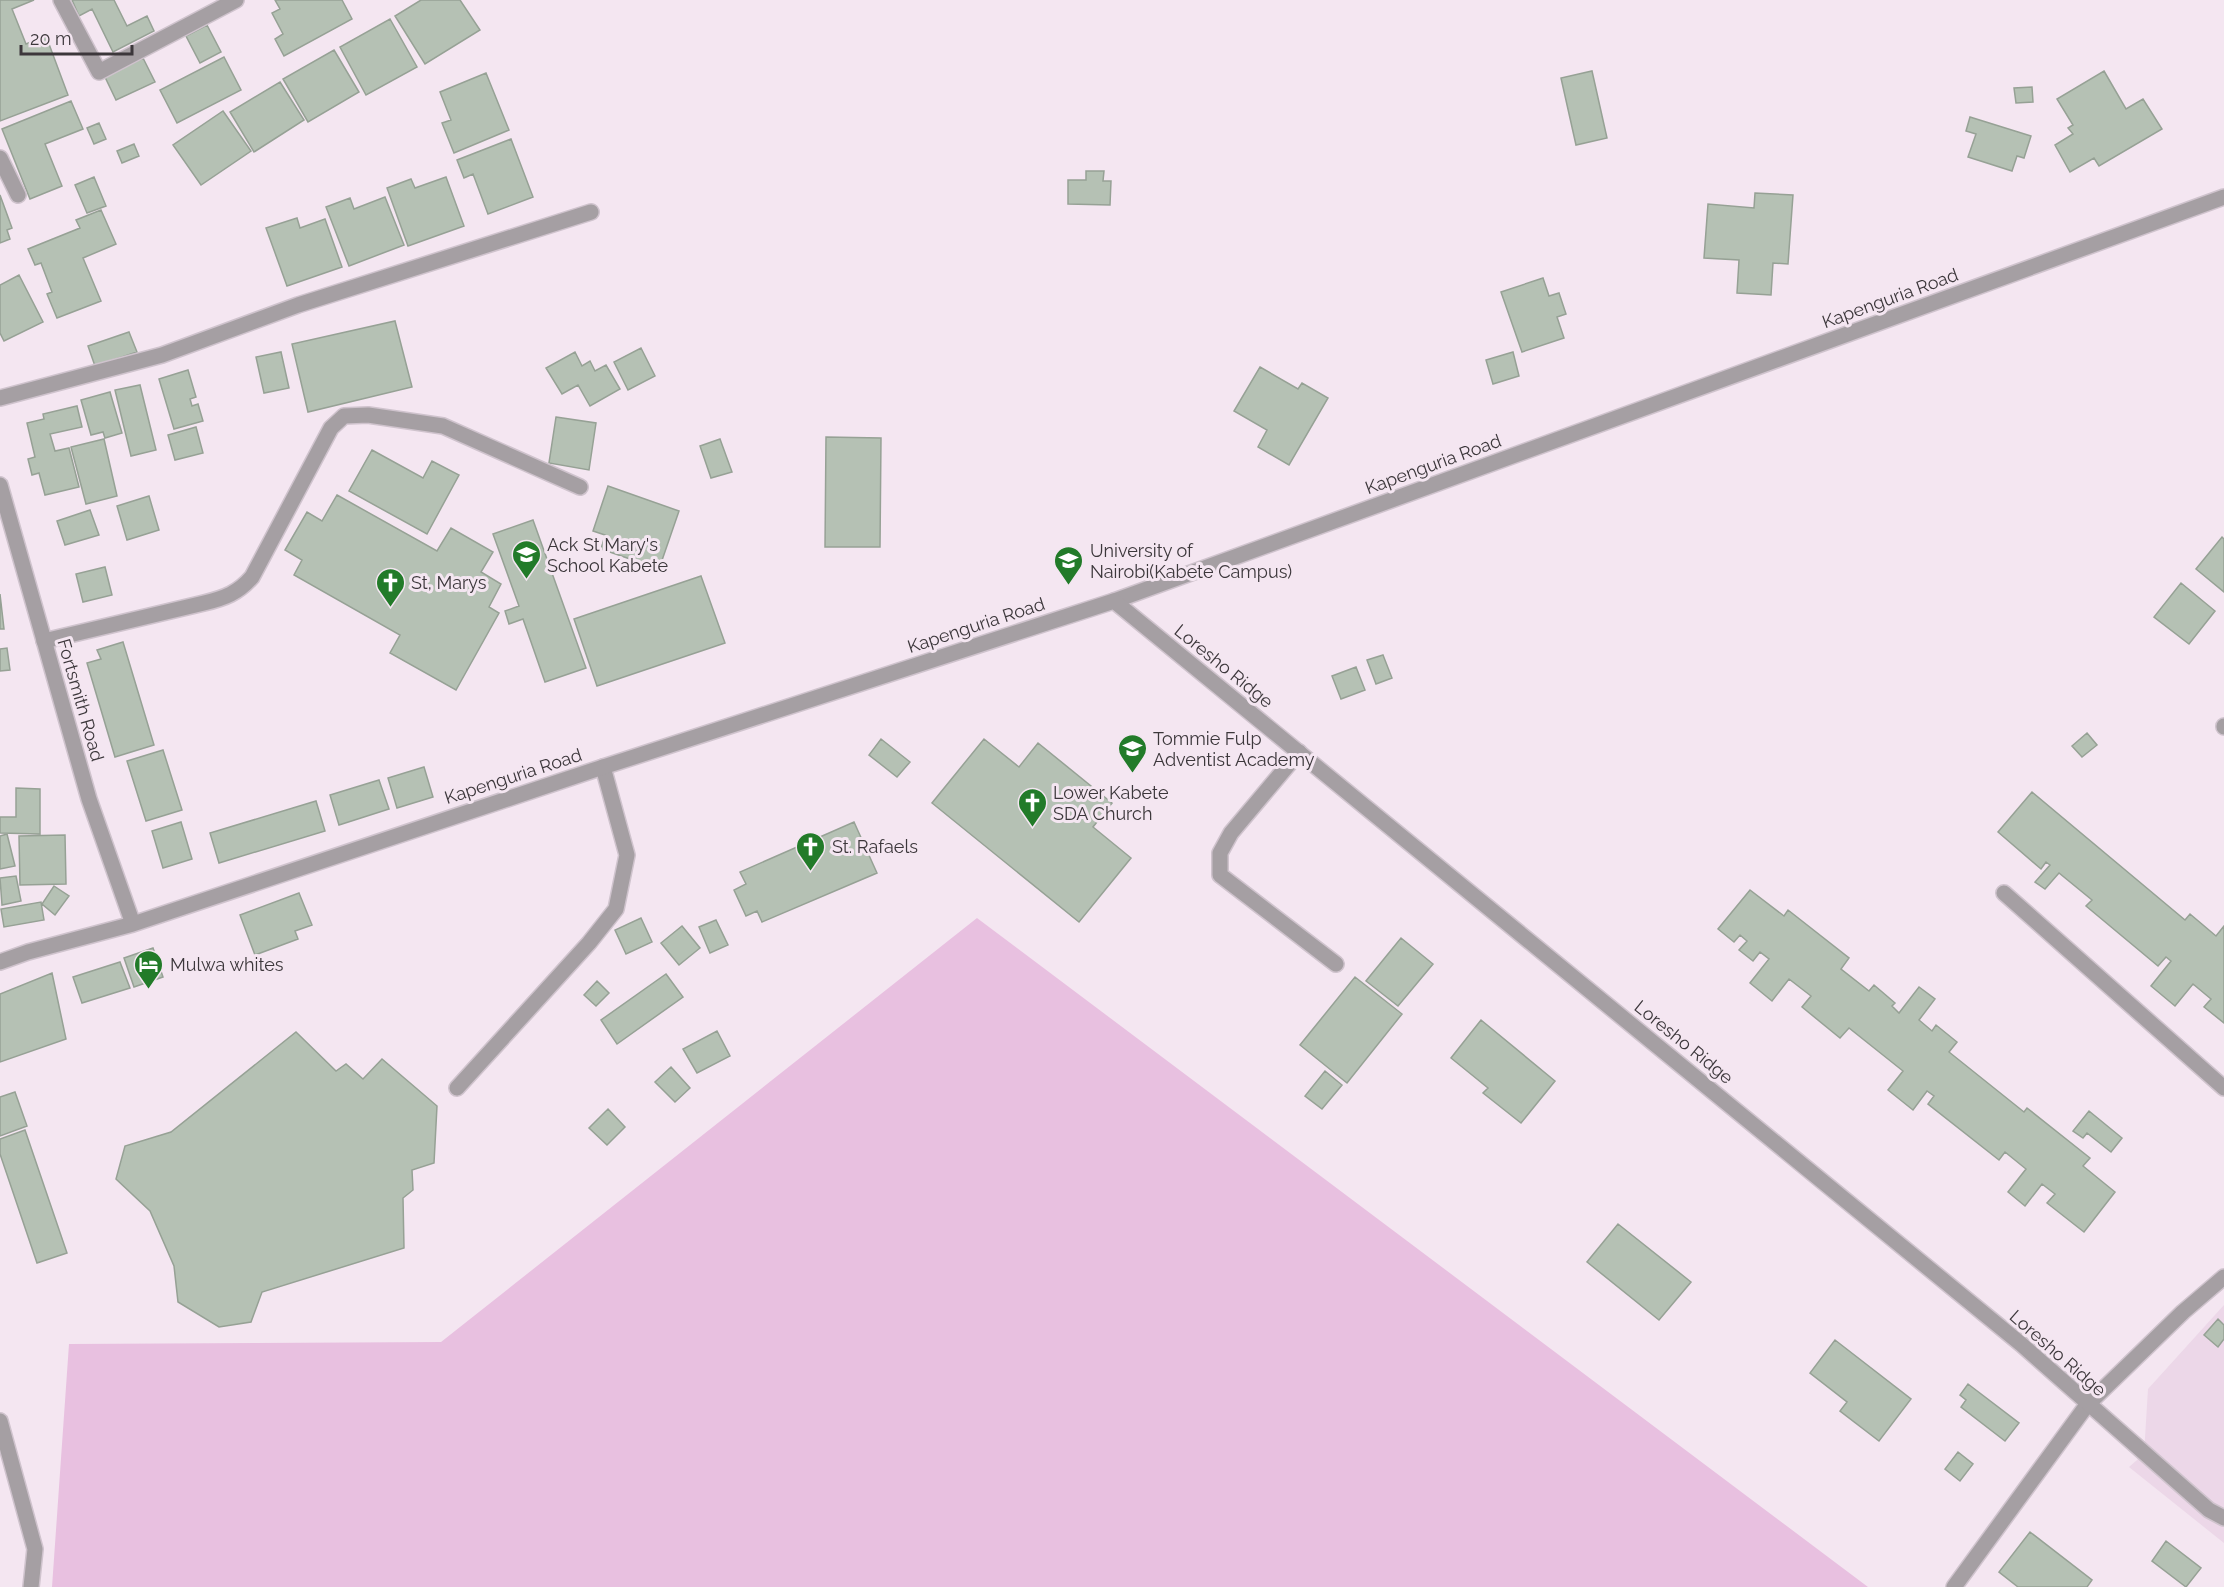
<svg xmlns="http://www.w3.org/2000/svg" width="2224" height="1587" viewBox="0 0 2224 1587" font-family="Raleway,sans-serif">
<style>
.built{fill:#ecd7e8}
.green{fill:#e8c0e0}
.building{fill:#b5c1b4;stroke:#96a195;stroke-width:1.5}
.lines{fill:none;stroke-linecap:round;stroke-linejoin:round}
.service-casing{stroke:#cfc3cd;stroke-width:18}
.minor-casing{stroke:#cfc3cd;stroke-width:18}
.tertiary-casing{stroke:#cfc3cd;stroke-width:18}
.service{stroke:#a59fa3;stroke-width:15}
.minor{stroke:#a59fa3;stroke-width:15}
.tertiary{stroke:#a59fa3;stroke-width:15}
.labels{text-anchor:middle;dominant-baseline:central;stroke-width:6;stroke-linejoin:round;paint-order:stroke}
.street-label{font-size:18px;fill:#3c373b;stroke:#f4e6f1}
.poi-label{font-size:18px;fill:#3c373b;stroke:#f4e6f1;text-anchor:start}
</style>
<rect width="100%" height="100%" fill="#f4e6f1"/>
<path class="built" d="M2224,1305V1543L2129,1467L2144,1454L2148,1389Z"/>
<path class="green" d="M977,918L1868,1587H52L69,1344L441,1342Z"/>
<path class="building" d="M0,0H34L12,9L26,44L46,36L68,95L0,121Z
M72,0H114L127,26L147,16L154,31L113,52L92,9L79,16Z
M275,0H342L352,19L284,56L275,39L283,34L272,13L280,9Z
M421,0H460L480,30L425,64L395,16Z
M390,19L417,67L366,95L340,47Z
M207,25L221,52L200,63L186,36Z
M334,50L359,92L308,122L283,79Z
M224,57L241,90L177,123L160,90Z
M143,58L155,82L116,100L105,77Z
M1592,71L1607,138L1576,145L1561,78Z
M2104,71L2126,109L2143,99L2162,129L2099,166L2094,158L2070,172L2055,145L2073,134L2068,128L2073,125L2057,99Z
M486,73L509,130L454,153L442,123L451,120L440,92Z
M280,82L304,120L254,152L230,112Z
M2032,87L2033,102L2016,103L2014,88Z
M71,101L83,129L45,144L62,186L30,199L2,129Z
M223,111L251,151L201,185L173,145Z
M1970,117L2031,136L2024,158L2017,156L2012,171L1968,157L1976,134L1966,131Z
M99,123L106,139L94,144L87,128Z
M511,139L533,197L488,214L473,174L464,178L457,160Z
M134,144L139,156L122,163L117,151Z
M1086,171H1104L1103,181H1111L1110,205L1068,204V180H1086Z
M94,177L106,206L87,213L75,185Z
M446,177L464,226L408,246L387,188L411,179L415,188Z
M1755,193L1793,195L1788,264L1773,263L1771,295L1737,293L1739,260L1704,258L1708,204L1754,208Z
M0,195L12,228L7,230L10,239L0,243Z
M385,197L404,245L349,266L326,207L350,198L354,209Z
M101,210L116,244L83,258L101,301L57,318L47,294L52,292L41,263L35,265L28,249L80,228L76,220Z
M297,218L300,228L325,219L342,267L287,286L266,228Z
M19,275L43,322L4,341L0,333V285Z
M1543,278L1549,296L1559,293L1566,314L1557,317L1564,338L1522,352L1501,292Z
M395,321L412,387L308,412L292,344Z
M129,332L137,352L95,366L88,346Z
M641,348L655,376L628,390L614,362Z
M281,352L289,388L264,393L256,357Z
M575,352L582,366L590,361L595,371L606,365L620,389L590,406L578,385L562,394L546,368Z
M1513,352L1519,376L1493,384L1486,360Z
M1260,367L1298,389L1302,383L1328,398L1289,465L1258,447L1267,430L1234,411Z
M188,370L196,397L190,399L192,406L198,404L203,421L174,429L159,379Z
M140,385L156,450L131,456L115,390Z
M110,392L122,433L105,438L103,432L91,435L81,400Z
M77,406L82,427L50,434L55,451L69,448L79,487L45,495L39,473L32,475L28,459L35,457L27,423L44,419L43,414Z
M556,417L596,423L589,470L549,463Z
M196,427L203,453L175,460L168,435Z
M826,437L881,438L880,547H825Z
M104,439L117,496L86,504L71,447Z
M720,439L732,472L711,478L700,446Z
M372,450L423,478L432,461L459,475L427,534L349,491Z
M608,486L679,511L659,569L601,549L605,535L593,531Z
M337,495L437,551L451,528L493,552L481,572L501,584L489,607L499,613L456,690L390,653L400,635L294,575L302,560L285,550L307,512L322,521Z
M149,496L159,530L127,540L117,506Z
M90,510L99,535L65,545L57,521Z
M533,520L586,668L545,682L523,619L509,624L505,611L519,606L493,534Z
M2222,537L2224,539V592L2196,569Z
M105,567L112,595L83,602L76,574Z
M701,576L725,643L597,686L574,619Z
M2181,583L2215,611L2189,644L2154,617Z
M0,594L4,629H0Z
M123,642L154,745L115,757L87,663L101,659L97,650Z
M7,648L10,670L0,671V649Z
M1383,655L1392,678L1376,684L1367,660Z
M1356,667L1365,690L1341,699L1332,676Z
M2087,733L2097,745L2082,757L2072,746Z
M881,739L910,762L897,777L869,755Z
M984,739L1019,767L1038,743L1112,803L1093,827L1131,858L1079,922L932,803Z
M163,750L182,810L146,821L127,761Z
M424,767L433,797L397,808L388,778Z
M379,780L389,809L339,825L330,795Z
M16,788L40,789V834L0,833V817H16Z
M2032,792L2185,920L2190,914L2216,936L2224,926V1023L2204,1007L2211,999L2193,984L2175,1006L2151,986L2171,961L2166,957L2158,966L2086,906L2092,900L2059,873L2045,889L2035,882L2050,865L2046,862L2041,869L1998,832Z
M316,801L325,831L219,863L210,833Z
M181,822L192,859L163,868L152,831Z
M854,822L877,873L762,922L757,911L746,916L734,890L746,884L740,872Z
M7,834L15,866L0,869V836Z
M65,835L66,884L20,885L19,836Z
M16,876L21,901L2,905L0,878Z
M54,886L69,896L55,915L42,904Z
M1750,890L1784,916L1788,910L1849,958L1841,969L1869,991L1874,985L1895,1003L1892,1006L1899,1013L1919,987L1935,999L1919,1020L1932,1031L1936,1025L1957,1042L1949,1052L2024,1112L2027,1108L2090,1158L2083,1166L2115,1192L2084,1232L2047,1203L2055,1194L2042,1184L2025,1206L2008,1192L2026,1169L2005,1152L1999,1160L1928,1104L1934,1096L1927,1091L1913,1110L1888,1090L1903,1071L1849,1028L1840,1038L1802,1007L1811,996L1789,979L1772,1001L1750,983L1769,959L1760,952L1753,961L1739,950L1747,941L1740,935L1734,942L1718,929Z
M299,893L312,925L295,931L298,939L255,955L240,915Z
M41,902L44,920L4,927L1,909Z
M641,918L652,942L626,954L615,930Z
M716,920L728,945L710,953L699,927Z
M682,926L700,948L679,965L661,943Z
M1401,938L1433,964L1398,1006L1366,981Z
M153,948L163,977L134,987L124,958Z
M120,962L130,988L82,1003L73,977Z
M52,973L66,1039L0,1062V994Z
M666,974L683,997L617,1044L601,1020Z
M1355,977L1402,1014L1347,1083L1300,1045Z
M597,981L609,993L596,1006L584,995Z
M1481,1020L1555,1081L1521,1123L1483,1093L1488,1088L1451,1058Z
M717,1031L730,1056L697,1073L683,1049Z
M296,1032L336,1071L346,1064L363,1079L382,1059L437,1106L434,1163L412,1170L413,1190L403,1198L404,1248L262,1292L251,1322L219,1327L178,1302L174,1266L150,1211L116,1179L125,1146L171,1132Z
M671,1067L690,1088L675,1102L655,1082Z
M1325,1071L1342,1085L1322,1109L1305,1096Z
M15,1092L27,1126L0,1136V1097Z
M608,1109L625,1127L607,1145L589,1128Z
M2089,1111L2122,1138L2111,1152L2087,1133L2083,1138L2073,1131Z
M25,1130L67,1253L37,1263L0,1154V1139Z
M1618,1224L1691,1282L1659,1320L1587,1262Z
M2218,1319L2224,1325V1339L2218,1347L2204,1335Z
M1835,1340L1911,1399L1879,1441L1840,1411L1847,1402L1810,1373Z
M1968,1384L2019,1423L2005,1441L1961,1407L1966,1400L1960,1395Z
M1958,1452L1973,1464L1960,1481L1945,1469Z
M2030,1532L2092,1580L2087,1587H2018L1999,1572Z
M2166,1541L2201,1568L2186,1587L2152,1561Z"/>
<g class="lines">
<defs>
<path id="service" d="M44,641L204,603C225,598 238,593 252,577L331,428L344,416L368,415L443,426L580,487
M1299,752L1231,833L1220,853V875L1336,964
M457,1088L589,943L616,909L627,855L603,767"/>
<path id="minor" d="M61,0L99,72L236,0
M0,398L162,355L298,305L591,212
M1114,601L2224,197
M2224,726V727
M2004,893L2224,1088
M1954,1587L2087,1405L2183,1312L2224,1277"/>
<path id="tertiary" d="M0,158L18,195
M0,485L89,799L133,924
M0,962L28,952L133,924L603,767L1114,601L2021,1344L2209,1510L2224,1518
M0,1421L35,1549L31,1587"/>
</defs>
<use href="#service" class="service-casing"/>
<use href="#minor" class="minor-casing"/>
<use href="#tertiary" class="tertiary-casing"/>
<use href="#service" class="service"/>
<use href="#minor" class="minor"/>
<use href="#tertiary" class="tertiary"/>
</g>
<defs>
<symbol id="school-pin" viewBox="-11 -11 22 30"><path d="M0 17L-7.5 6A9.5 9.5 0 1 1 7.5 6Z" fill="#227b29" stroke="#f4e6f1"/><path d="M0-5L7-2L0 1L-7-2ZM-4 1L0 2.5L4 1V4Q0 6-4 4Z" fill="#fff"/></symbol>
<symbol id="church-pin" viewBox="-11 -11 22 30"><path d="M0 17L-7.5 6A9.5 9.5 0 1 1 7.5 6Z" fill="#227b29" stroke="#f4e6f1"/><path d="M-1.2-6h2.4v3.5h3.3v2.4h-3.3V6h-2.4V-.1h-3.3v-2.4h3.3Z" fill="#fff"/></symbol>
<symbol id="hotel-pin" viewBox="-11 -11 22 30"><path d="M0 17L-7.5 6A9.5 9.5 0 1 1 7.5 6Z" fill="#227b29" stroke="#f4e6f1"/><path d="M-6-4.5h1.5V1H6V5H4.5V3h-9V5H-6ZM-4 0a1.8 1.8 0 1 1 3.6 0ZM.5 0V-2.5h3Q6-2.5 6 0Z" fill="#fff"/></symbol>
</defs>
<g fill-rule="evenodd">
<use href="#school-pin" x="510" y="538" width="33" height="45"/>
<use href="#school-pin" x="1052" y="544" width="33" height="45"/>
<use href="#church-pin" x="374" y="566" width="33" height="45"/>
<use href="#school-pin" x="1116" y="732" width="33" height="45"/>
<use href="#church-pin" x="1016" y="786" width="33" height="45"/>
<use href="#church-pin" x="794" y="830" width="33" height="45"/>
<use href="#hotel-pin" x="132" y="948" width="33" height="45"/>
</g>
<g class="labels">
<g class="street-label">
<text transform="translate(1890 298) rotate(-20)">Kapenguria Road</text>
<text transform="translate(1433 464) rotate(-20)">Kapenguria Road</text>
<text transform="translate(976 625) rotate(-18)">Kapenguria Road</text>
<text transform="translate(1224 666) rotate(39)">Loresho Ridge</text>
<text transform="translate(81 700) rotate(74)">Fortsmith Road</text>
<text transform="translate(513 776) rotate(-18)">Kapenguria Road</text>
<text transform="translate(1684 1042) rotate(39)">Loresho Ridge</text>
<text transform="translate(2058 1353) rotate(41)">Loresho Ridge</text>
</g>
<g class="poi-label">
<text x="547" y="544">Ack St Mary's<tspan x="547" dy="21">School Kabete</tspan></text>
<text x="1090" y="550">University of<tspan x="1090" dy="21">Nairobi(Kabete Campus)</tspan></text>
<text x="411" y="582">St, Marys</text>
<text x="1153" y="738">Tommie Fulp<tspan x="1153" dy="21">Adventist Academy</tspan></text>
<text x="1053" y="792">Lower Kabete<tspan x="1053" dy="21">SDA Church</tspan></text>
<text x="832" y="846">St. Rafaels</text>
<text x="170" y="964">Mulwa whites</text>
</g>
</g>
<path d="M21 45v9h111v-9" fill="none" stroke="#3c373b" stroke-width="3"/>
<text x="30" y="45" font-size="18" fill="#3c373b" stroke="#f4e6f1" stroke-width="4.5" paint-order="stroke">20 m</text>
</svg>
